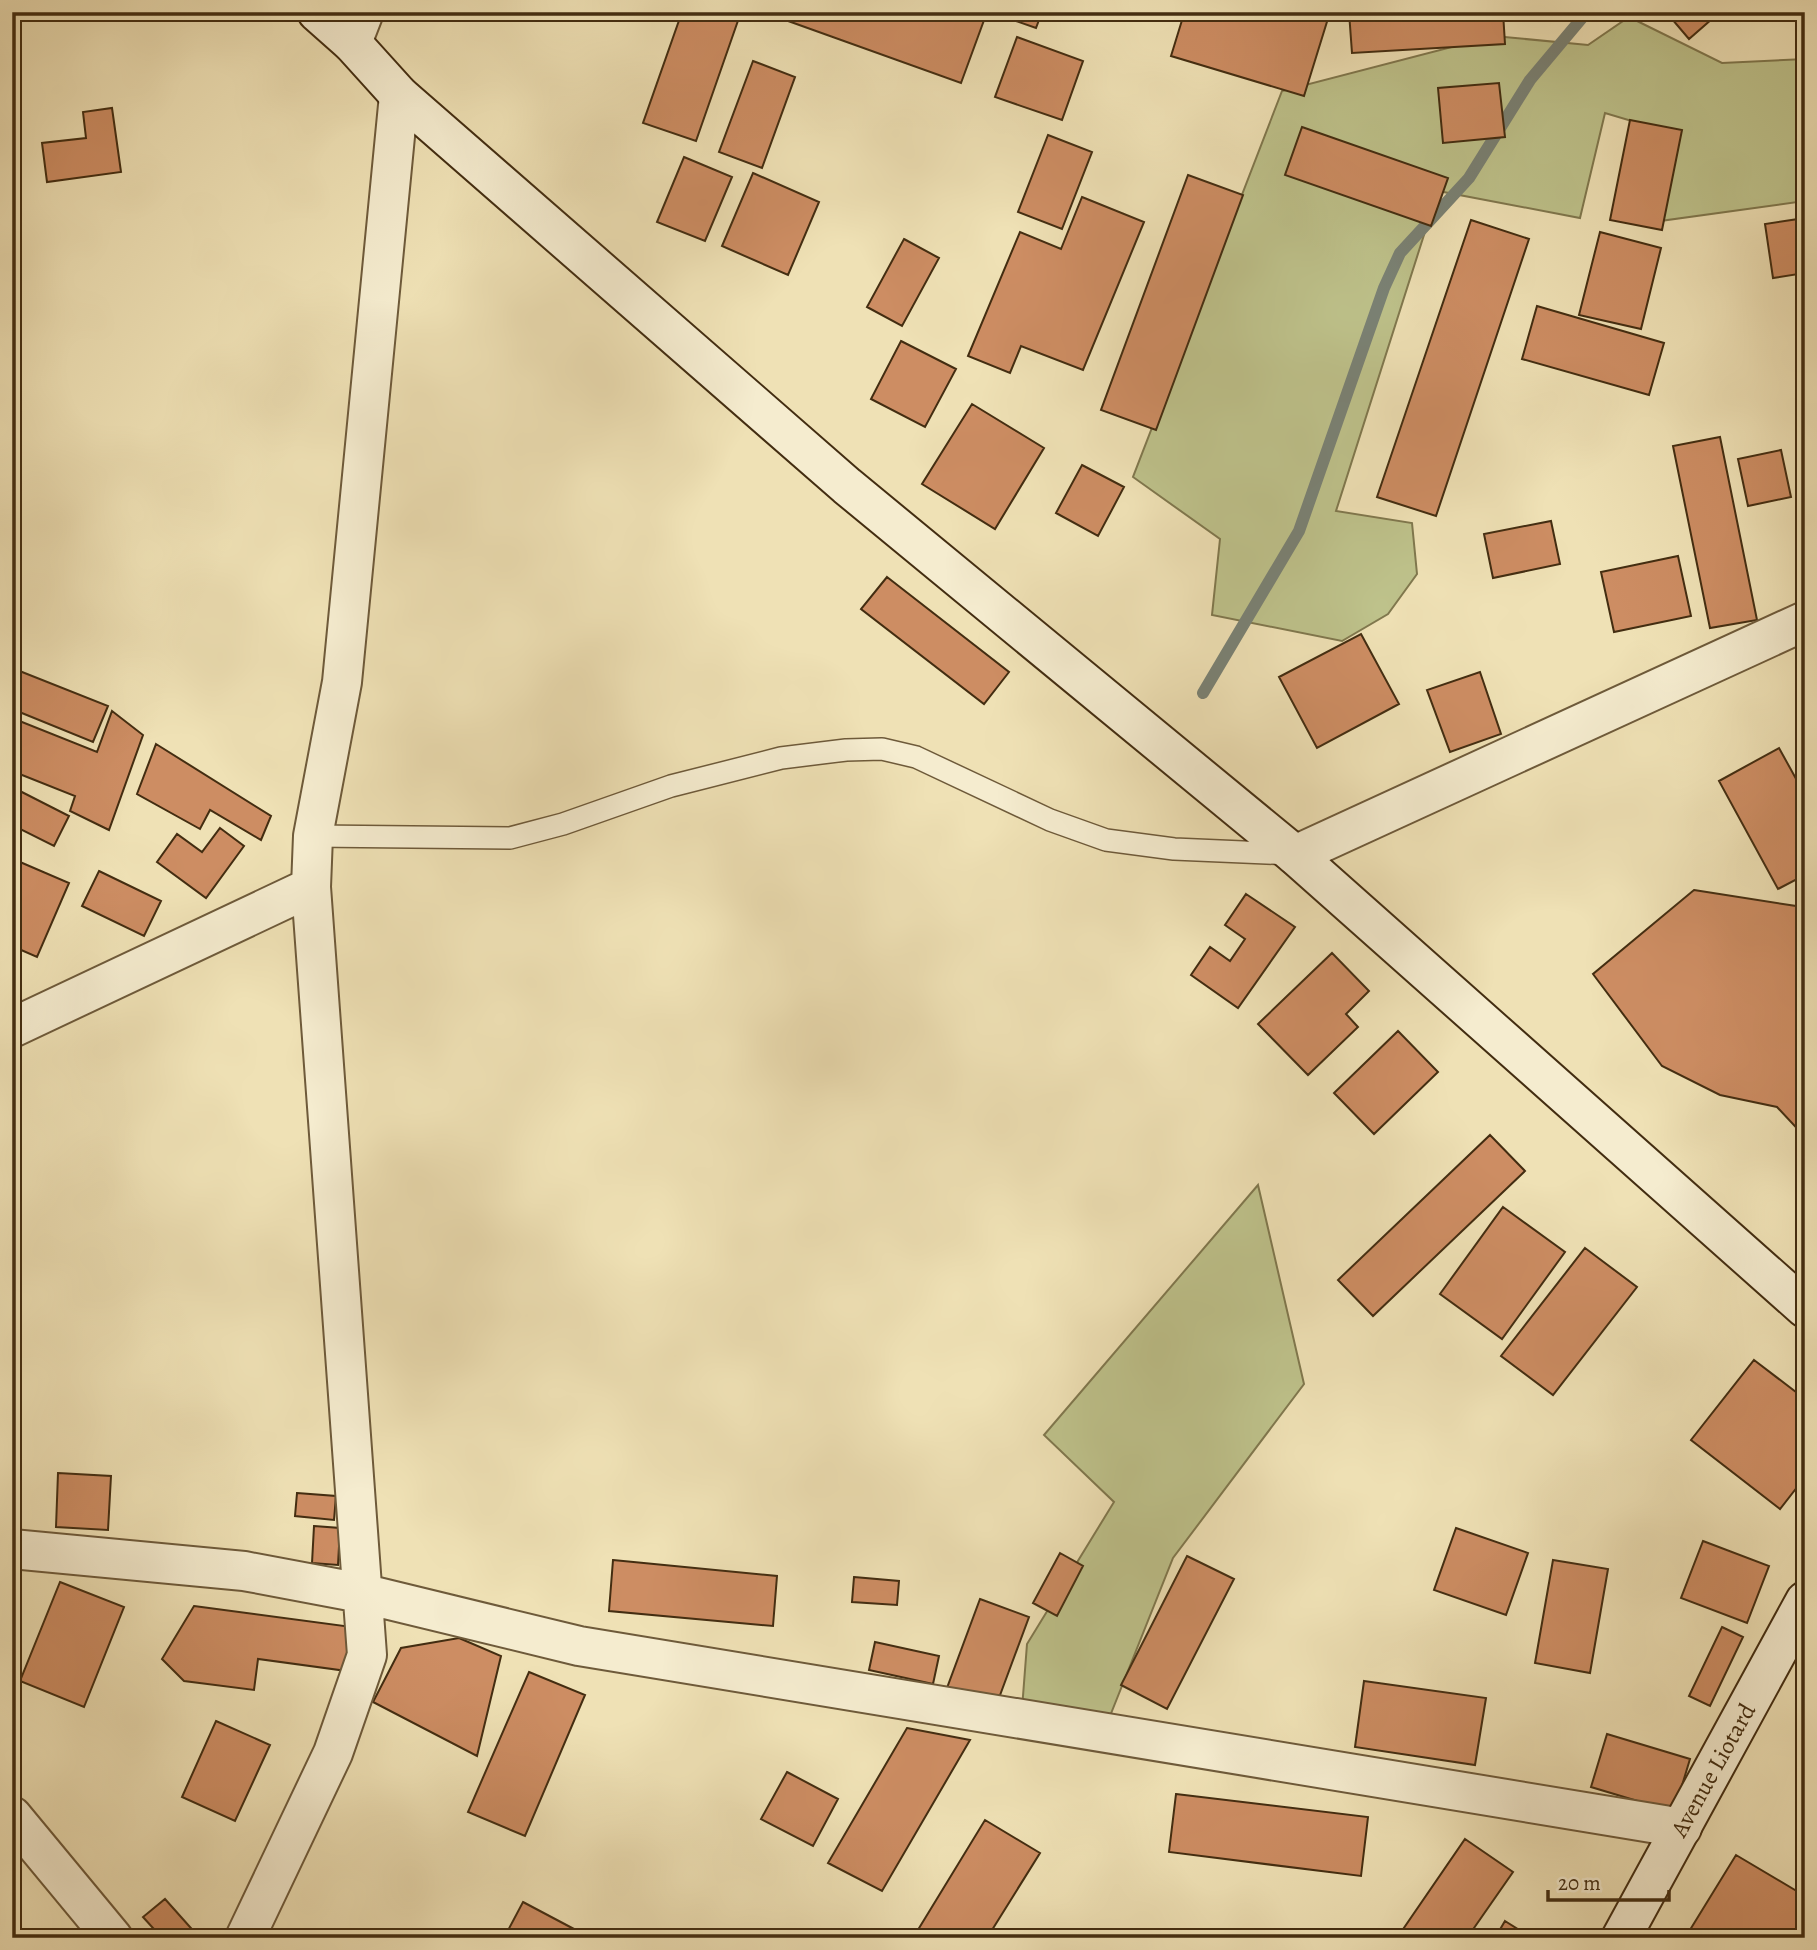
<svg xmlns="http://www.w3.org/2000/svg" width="1817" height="1950" viewBox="0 0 1817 1950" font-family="Alegreya,serif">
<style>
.green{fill:#bec28b;stroke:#80784e;stroke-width:2}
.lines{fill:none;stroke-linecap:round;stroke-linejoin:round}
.stream{stroke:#7a8275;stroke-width:12}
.building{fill:#cd8d63;stroke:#432d11;stroke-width:2}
.lane-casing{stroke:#6e5a3a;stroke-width:24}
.street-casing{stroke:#6e5a3a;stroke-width:42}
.secondary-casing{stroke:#432d11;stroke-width:42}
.lane{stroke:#f5eccf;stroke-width:21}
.street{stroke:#f5eccf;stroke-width:38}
.secondary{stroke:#f5eccf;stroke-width:38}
.labels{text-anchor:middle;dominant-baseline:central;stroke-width:5;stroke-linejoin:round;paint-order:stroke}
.street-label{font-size:24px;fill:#432d11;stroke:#f5eccf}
</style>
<rect width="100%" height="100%" fill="#efe1b5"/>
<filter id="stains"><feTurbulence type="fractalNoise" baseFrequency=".00286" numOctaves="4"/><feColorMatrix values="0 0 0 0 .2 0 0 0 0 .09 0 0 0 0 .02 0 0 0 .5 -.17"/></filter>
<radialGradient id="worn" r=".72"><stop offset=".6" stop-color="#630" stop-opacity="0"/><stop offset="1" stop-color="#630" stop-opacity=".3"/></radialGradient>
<path class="green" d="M1629,17L1722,63L1805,59V201L1660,221L1662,130L1605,113L1580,218L1438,191L1336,511L1412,523L1417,574L1388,614L1342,641L1212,615L1220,539L1133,477L1282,91L1494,36L1588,45Z
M1258,1185L1304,1384L1173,1558L1106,1726L1021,1722L1027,1644L1114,1502L1044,1435Z"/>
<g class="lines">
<path class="stream" d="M1203,693L1299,531L1384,288L1400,253L1469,178L1530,80L1587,12"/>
</g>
<path class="building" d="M682,12H741L696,141L643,123Z
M763,12H987L961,83Z
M990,12H1042L1036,28Z
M1166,12H1330L1304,96L1171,56L1183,17Z
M1349,12H1503L1505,44L1352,53Z
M1666,12H1720L1689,39Z
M1017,37L1083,61L1062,120L995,97Z
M753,61L795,77L762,168L719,152Z
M1499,83L1505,137L1443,143L1438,88Z
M112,108L121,172L47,182L42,143L86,138L83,112Z
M1630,120L1682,130L1662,230L1610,220Z
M1302,127L1448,178L1431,226L1285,175Z
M1048,135L1092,152L1062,229L1018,212Z
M684,157L732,177L705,241L657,222Z
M753,173L819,202L788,275L722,246Z
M1188,175L1243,195L1156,430L1101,410Z
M1082,197L1144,222L1083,370L1021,346L1010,373L968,356L1020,232L1061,249Z
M1805,218V273L1773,278L1765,224Z
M1471,220L1529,239L1436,516L1377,497Z
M1600,232L1661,248L1641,329L1579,315Z
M904,239L939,258L902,326L867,307Z
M1537,306L1664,343L1649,395L1522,359Z
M901,341L956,369L925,427L871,399Z
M972,404L1044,448L995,529L922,484Z
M1720,437L1757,620L1710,628L1673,446Z
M1781,450L1791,497L1748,506L1738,459Z
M1082,465L1124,487L1098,536L1056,513Z
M1551,521L1560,564L1493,578L1484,534Z
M1678,556L1691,616L1614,632L1601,572Z
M887,577L1009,672L984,704L861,609Z
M1361,634L1399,704L1317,748L1279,677Z
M12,668L108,706L93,742L12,709Z
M1480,672L1501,734L1450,752L1427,690Z
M112,711L143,735L109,830L70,811L75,796L12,771V718L97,752Z
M156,744L271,816L261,840L210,810L200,829L137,794Z
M1779,748L1805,795V875L1778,889L1719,781Z
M12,787L69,816L54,846L12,825Z
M220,828L244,846L206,898L157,862L177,834L202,852Z
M20,862L69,883L37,957L12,946V880Z
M99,871L161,901L144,936L82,906Z
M1694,890L1796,906L1805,915V1137L1777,1107L1720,1095L1662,1066L1593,974Z
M1246,894L1295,927L1238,1008L1191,975L1210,947L1230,961L1245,939L1225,925Z
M1332,953L1369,991L1346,1014L1358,1027L1308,1075L1258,1024Z
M1398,1031L1438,1072L1374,1134L1334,1093Z
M1490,1135L1525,1171L1373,1316L1338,1280Z
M1503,1207L1565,1252L1502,1339L1440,1294Z
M1585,1248L1637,1287L1553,1395L1501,1356Z
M1754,1360L1805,1399V1477L1780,1509L1691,1440Z
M58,1473L111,1476L108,1530L56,1527Z
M297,1493L336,1496L334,1520L295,1516Z
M314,1526L340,1528L338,1565L312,1563Z
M1456,1528L1528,1553L1506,1615L1434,1590Z
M1703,1541L1769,1566L1747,1623L1681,1598Z
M1060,1553L1083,1566L1057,1616L1033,1603Z
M1187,1556L1234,1579L1167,1709L1121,1685Z
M613,1560L777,1576L773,1626L609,1611Z
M1553,1560L1608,1569L1590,1673L1535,1663Z
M854,1577L899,1581L897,1605L852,1602Z
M60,1582L124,1607L84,1707L20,1681Z
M980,1599L1029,1617L996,1706L947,1688Z
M194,1606L352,1627L347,1671L258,1659L254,1690L184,1681L162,1659Z
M1722,1627L1743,1637L1710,1706L1689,1696Z
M459,1638L501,1656L477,1756L373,1702L401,1648Z
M875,1642L939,1656L933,1684L869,1670Z
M529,1672L585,1695L525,1836L468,1812Z
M1364,1681L1486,1698L1475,1765L1355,1747Z
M216,1721L270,1745L235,1821L182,1797Z
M907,1728L970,1740L882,1891L828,1863Z
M1607,1734L1690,1759L1674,1812L1591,1787Z
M787,1772L838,1799L813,1846L761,1819Z
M1176,1794L1368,1817L1361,1876L1169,1852Z
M985,1820L1040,1853L987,1938H913Z
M1465,1839L1513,1872L1467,1938H1397Z
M1736,1855L1805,1896V1930L1800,1938H1685Z
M165,1899L198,1936L196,1938H162L143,1917Z
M523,1902L591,1938H504Z
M1505,1921L1532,1938H1495Z"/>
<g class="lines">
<defs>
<path id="lane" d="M313,836L510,838L563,824L671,786L781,758L846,750L882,749L916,757L1050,820L1106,840L1174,849L1291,854"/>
<path id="street" d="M352,43L364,12
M1295,855L1805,621
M12,1028L311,887
M12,1549L244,1571L361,1593L579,1646L1682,1828
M12,1816L113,1938
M245,1938L333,1753L367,1655L311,887L313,836L342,682L399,95"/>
<path id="secondary" d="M317,12L352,43L399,95L847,486L1295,855L1805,1308
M1621,1938L1805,1601"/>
</defs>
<use href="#lane" class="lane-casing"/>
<use href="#street" class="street-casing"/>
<use href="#secondary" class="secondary-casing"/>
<use href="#lane" class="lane"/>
<use href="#street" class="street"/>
<use href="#secondary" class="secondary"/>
</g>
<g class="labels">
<g class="street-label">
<text transform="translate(1713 1770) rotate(-61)">Avenue Liotard</text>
</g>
</g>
<rect width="1817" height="1950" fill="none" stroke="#efe1b5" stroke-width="42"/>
<rect x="14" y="14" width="1789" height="1922" fill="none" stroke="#432d11" stroke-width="3.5"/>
<rect x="21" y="21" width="1775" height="1908" fill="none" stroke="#432d11" stroke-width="2"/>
<path d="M1548 1890v10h121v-10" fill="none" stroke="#432d11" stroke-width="3.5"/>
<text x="1558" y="1890" font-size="21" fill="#432d11" stroke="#f5eccf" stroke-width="5" paint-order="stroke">20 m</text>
<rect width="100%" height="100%" filter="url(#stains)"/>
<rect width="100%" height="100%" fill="url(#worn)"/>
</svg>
